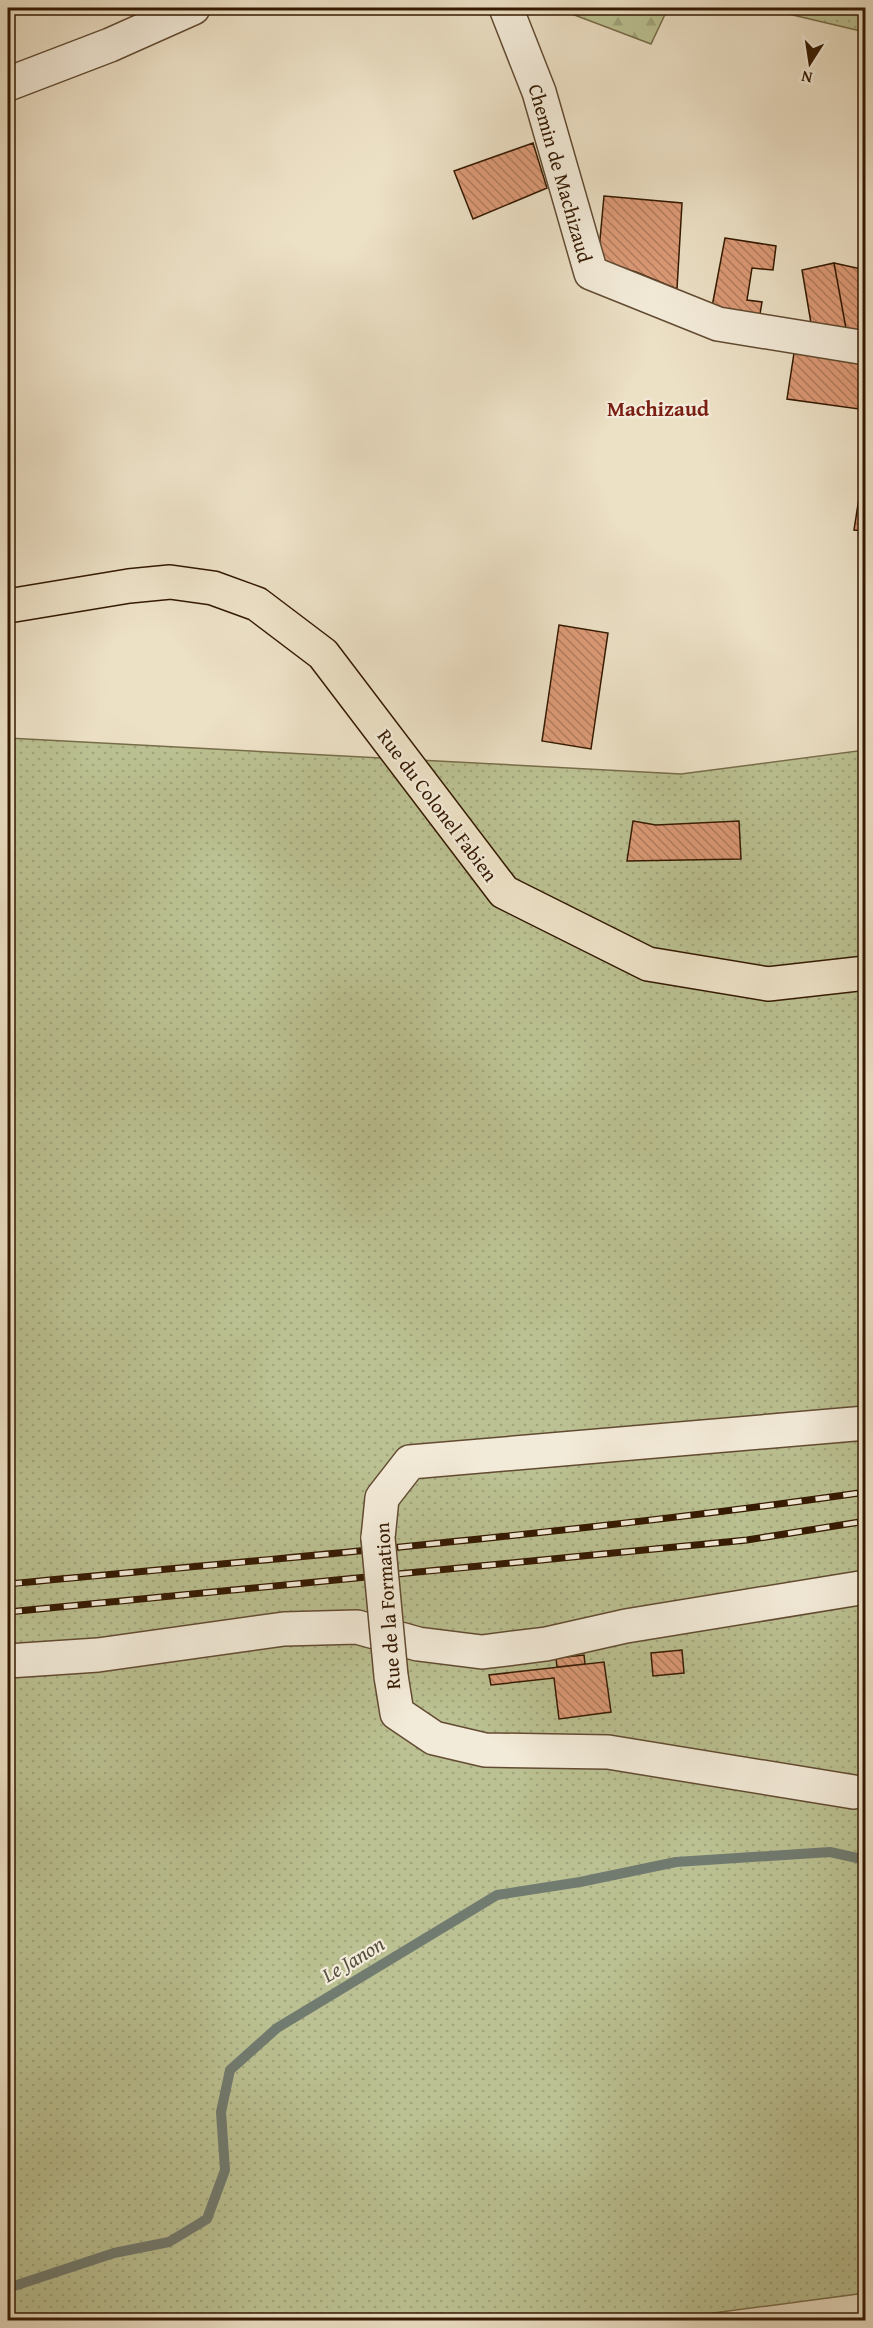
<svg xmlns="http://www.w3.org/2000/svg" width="873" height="2328" viewBox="0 0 873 2328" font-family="'Gentium Book Plus',serif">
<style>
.grass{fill:url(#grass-dots);stroke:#786d4a;stroke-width:1.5}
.forest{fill:url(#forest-firs);stroke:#786d4a;stroke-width:1.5}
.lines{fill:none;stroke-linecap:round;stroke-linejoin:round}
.stream{stroke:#717b70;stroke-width:10}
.building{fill:url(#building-back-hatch);stroke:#341901;stroke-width:1.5}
.minor-casing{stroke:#624b32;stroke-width:36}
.major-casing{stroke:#341901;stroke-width:36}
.minor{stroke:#f3ebd9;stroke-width:33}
.major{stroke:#ece0c5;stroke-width:33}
.rail-casing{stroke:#341901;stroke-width:7}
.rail{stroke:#f3ebd9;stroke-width:4.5;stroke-dasharray:14;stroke-linecap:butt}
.minor-bridge-casing{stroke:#624b32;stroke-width:36;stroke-linecap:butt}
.minor-bridge{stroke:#f3ebd9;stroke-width:33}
.labels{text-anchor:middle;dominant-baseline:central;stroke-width:4.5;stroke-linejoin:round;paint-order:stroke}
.street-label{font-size:20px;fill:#341901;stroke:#f3ebd9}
.neighbourhood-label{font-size:21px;font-weight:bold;fill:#7a1f14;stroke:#f3ebd9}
.water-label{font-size:21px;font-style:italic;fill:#585242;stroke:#f3ebd9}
</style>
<defs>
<pattern id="grass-dots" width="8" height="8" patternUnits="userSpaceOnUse" patternTransform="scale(1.5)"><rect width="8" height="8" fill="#bbc192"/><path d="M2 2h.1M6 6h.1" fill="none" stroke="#a1a57c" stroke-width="1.8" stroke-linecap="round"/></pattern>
<pattern id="forest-firs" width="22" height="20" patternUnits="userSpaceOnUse" patternTransform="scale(1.5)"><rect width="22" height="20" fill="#bbc192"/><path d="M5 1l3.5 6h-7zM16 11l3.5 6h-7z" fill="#a1a57c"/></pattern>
<pattern id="building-back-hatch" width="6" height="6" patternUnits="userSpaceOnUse" patternTransform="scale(1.5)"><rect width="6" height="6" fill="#dc9a77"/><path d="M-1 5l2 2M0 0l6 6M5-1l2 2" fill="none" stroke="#b37d5f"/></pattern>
</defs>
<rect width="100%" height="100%" fill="#ece0c5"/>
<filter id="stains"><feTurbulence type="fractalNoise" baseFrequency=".00333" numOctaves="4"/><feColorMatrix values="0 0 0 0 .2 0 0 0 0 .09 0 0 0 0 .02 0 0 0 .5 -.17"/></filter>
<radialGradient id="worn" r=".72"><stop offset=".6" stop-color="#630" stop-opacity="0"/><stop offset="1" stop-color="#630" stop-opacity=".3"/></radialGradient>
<path class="grass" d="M763,8H865V32Z
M8,738L681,774L865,750V2293L661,2320H8Z"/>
<path class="forest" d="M556,8H668L651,44Z"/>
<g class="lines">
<path class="stream" d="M8,2288L114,2253L169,2242L207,2219L225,2170L221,2112L230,2070L277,2028L497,1895L580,1882L676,1862L830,1852L866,1860"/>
</g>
<path class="building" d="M533,143L547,188L473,219L454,171Z
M604,196L682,203L677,289L636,272L598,261Z
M725,238L776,246L773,270L752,268L747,300L762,302L759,320L711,312Z
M834,263L847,334L812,329L802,270Z
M834,263L866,270V338L847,334Z
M794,353L866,363V410L787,399Z
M866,453V531L854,530Z
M559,625L608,633L591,749L542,741Z
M633,821L656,825L739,821L741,859L627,861Z
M682,1650L684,1673L653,1676L651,1653Z
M584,1655L585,1664L557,1667L556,1658Z
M604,1662L611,1712L559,1719L554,1678L491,1685L489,1675Z"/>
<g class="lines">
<defs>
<path id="minor" d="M506,8L539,92L591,273L718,324L866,348
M8,84L110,45L193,8
M378,1538L382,1498L410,1462L866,1423
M8,1661L98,1655L284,1629L357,1627L418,1644L482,1652L546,1644L626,1626L866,1587
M391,1676L397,1713L434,1738L485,1750L608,1752L854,1792"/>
<path id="major" d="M8,606L129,586L170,582L213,588L257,604L323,654L504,892L648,964L768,984L866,973"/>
</defs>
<use href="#minor" class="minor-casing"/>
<use href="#major" class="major-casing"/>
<use href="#minor" class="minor"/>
<use href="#major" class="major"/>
<defs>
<path id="rail" d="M8,1584C294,1557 581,1533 866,1492
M8,1612L747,1540L866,1521"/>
</defs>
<use href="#rail" class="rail-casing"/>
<use href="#rail" class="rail"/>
<defs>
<path id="minor-bridge" d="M378,1538L391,1676"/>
</defs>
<use href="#minor-bridge" class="minor-bridge-casing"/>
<use href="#minor-bridge" class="minor-bridge"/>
</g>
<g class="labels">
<g class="street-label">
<text transform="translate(561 173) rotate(74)">Chemin de Machizaud</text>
<text transform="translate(438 805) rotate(53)">Rue du Colonel Fabien</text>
<text transform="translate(387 1606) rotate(-94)">Rue de la Formation</text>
</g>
<g class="neighbourhood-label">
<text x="658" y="408">Machizaud</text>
</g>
<g class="water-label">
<text transform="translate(353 1959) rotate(-31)">Le Janon</text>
</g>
</g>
<rect width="873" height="2328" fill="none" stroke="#ece0c5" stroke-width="30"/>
<rect x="9" y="9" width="855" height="2310" fill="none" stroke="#341901" stroke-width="3"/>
<rect x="15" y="15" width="843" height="2298" fill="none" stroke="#341901" stroke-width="1.5"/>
<g transform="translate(810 63) rotate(192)" stroke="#f3ebd9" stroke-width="4.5" paint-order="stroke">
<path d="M0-4.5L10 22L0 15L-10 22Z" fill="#341901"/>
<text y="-9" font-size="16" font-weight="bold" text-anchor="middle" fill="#341901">N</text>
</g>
<rect width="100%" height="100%" filter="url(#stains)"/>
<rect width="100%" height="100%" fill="url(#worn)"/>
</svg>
